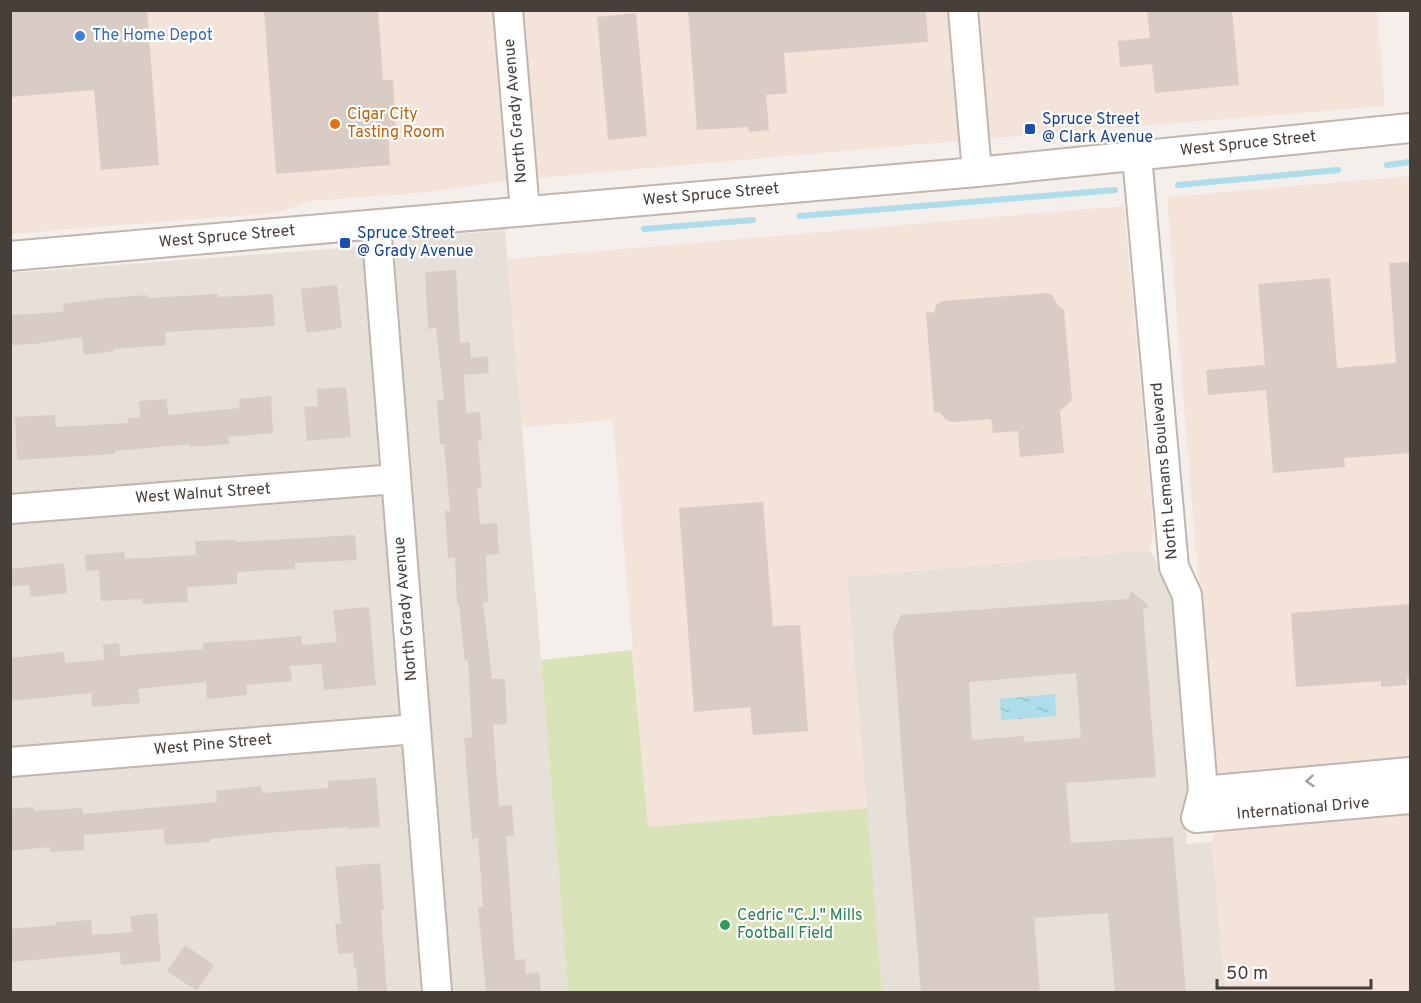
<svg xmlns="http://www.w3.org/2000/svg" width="1421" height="1003" viewBox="0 0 1421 1003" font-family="Overpass,sans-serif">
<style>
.residential{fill:#e7e0d9}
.commercial{fill:#f3e3d8}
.green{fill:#d8e4b7}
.water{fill:url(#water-ripples)}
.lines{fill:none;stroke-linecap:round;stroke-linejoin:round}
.stream{stroke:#addceb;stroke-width:6}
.building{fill:#d8ccc4;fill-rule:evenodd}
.minor-casing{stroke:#bfb6ae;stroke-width:32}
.minor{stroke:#fff;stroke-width:28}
.oneway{stroke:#a39f9c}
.shop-dot{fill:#3f7fe0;stroke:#fff;stroke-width:2}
.food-dot{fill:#e8710a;stroke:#fff;stroke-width:2}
.transit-dot{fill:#1a4fb4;stroke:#fff;stroke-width:2}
.leisure-dot{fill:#2e9e5b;stroke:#fff;stroke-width:2}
.labels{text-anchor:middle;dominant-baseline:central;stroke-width:4.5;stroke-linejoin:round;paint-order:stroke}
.shop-label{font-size:16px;fill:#366cbe;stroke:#fff;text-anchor:start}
.street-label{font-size:16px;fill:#473f39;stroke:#fff}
.food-label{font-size:16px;fill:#c56008;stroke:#fff;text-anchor:start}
.transit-label{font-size:16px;fill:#164399;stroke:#fff;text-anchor:start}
.leisure-label{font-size:16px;fill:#27864d;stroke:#fff;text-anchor:start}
</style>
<defs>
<pattern id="water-ripples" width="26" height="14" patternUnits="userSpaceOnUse" patternTransform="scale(1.5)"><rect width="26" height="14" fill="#addceb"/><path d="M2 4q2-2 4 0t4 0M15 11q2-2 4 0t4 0" fill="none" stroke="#96beca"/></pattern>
</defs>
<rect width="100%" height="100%" fill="#f4efeb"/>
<path class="residential" d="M505,230L522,427L568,992H447L391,267L394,254L402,244L409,239Z
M356,247L367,256L384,454L380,463L372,470L11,500V273Z
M375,492L386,499L404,712L400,717L11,751V519Z
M1149,550L1175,592L1190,755L1186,844L1212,842L1225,992H882L847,577Z
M402,743L408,751L428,992H11V770Z"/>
<path class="commercial" d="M11,11H498L510,163L506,181L429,192L310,201L276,213L11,234Z
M519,11H954L968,140L537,178L532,170Z
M975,11H1377L1385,106L996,138L986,136Z
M1410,176V762L1219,776L1214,771L1167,197Z
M1124,206L1154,533L1149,550L847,577L867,808L648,827L613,420L522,427L508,259Z
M1410,810V992H1225L1212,842L1215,831L1225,826Z"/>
<path class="green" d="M632,650L648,827L867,808L882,992H568L541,660Z"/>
<path class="water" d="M1055,694L1056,716L1001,720L1000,699Z"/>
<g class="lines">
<path class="stream" d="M1387,165L1410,162
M1178,185L1338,170
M800,216L1115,190
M644,229L753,220"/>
</g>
<path class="building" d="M10,10H147L159,165L101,170L94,90L10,97Z
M264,10H378L383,80H393L396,130L388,131L390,165L276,174Z
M688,10H926L928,42L784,53L787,93L766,95L769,130L749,132L748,127L697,130Z
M1147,10H1232L1239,85L1155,93L1152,64L1120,67L1118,41L1150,38Z
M636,13L647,136L608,140L597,17Z
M1410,262V453L1344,458L1345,467L1273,473L1266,390L1208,395L1206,370L1265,365L1258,284L1330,278L1337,368L1396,363L1389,263Z
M456,270L460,343L470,342L471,358L488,356L489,373L464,375L466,413L480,412L482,441H478L482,487L477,488L480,524L497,523L499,554L486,555L488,602H483L492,679H505L507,724L493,725L499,806L512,805L514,835L506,836L515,960L525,959L526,974L539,972L541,993H486L478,907H483L478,838L472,839L464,738L472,737L468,660L465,661L459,604H457L455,557L448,558L445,511H450L444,444H440L437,401L444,400L436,328L428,329L425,272Z
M337,285L342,328L306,333L301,289Z
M1047,293L1052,295L1056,303L1064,310L1072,400L1060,411L1064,453L1020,457L1018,431L993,433L991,419L953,422L946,420L939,412L934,413L926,313L934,312L937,304L943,301Z
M218,294V297L273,294L275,326L165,332L166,345L114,349V351L84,355L82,337L35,344L10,345V315L64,312L63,304L107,298L148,295V298Z
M346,387L351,437L307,441L304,407L318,406L317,389Z
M271,396L273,433L228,437L229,444L190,447V444L115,451V454L17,460L15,417L55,415L56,427L128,423V418L140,417L139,401L167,399L168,415L240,408L239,399Z
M763,502L773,626L800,625L808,731L753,735L750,707L694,712L679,508Z
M355,535L357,560L295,563V569L237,572V584L187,587L188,602L143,604L142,599L101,601L99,570L86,571L85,555L124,552L125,559L196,555L195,541L235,540V542Z
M64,563L67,593L31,597L29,585L10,586V569Z
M1131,591L1149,606L1143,610L1156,777L1066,783L1071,843L1173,837L1186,993H1115L1108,913L1034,918L1040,993H921L903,775L893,633L901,615L1128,599ZM1076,673L1081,738L1024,742V736L972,740L969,682Z
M1410,604V678H1407V685L1381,687V681L1296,687L1291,613Z
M369,607L376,685L324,690L321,664L290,666L292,681L246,685L247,695L207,699L206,682L138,689L140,703L92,707L91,693L10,701V658L64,652L65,663L104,660L103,645L119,643L120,656L203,649V643L243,640V641L301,636L302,645L337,642L333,610Z
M376,778L380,827L348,829V827L266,833L210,839V842L165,845L163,829L84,835V850L50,852V847L10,851V809L34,807V811L82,808L83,814L217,802L216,791L261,786L262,793L328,788V781Z
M380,863L384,910H381L387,993H358L356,967L354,968L353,953L338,954L335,924H341L335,867Z
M157,913L161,961L121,965L120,952L10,962V929L57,925L56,922L91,920L92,935L132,932L130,916Z
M185,945L214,965L197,991L167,971Z"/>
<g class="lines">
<defs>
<path id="minor" d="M508,10L525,211
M963,10L977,172
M1137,156L1174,567L1187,595L1203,791L1196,818L1410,799
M376,225L437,992
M10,256L977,172L1410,128
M10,509L396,479
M10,762L416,729
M1203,791L1410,772"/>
</defs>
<use href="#minor" class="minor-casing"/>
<use href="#minor" class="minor"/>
</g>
<defs><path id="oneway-chevron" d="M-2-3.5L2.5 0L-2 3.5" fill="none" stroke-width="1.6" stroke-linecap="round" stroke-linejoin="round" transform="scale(1.5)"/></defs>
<use class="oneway" href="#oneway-chevron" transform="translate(1310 781) rotate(175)"/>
<circle class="shop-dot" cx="80" cy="36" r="6"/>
<circle class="food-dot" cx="335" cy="124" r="6"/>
<g class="transit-dot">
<rect x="1024" y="123" width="12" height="12" rx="3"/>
<rect x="339" y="237" width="12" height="12" rx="3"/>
</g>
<circle class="leisure-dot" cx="725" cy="925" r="6"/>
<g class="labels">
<g class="shop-label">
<text x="92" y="36">The Home Depot</text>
</g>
<g class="street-label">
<text transform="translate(516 111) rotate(-95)">North Grady Avenue</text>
<text transform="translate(1248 144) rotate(-6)">West Spruce Street</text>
<text transform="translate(711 195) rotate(-5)">West Spruce Street</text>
<text transform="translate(227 237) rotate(-5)">West Spruce Street</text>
<text transform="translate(1165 471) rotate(-95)">North Lemans Boulevard</text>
<text transform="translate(203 494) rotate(-4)">West Walnut Street</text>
<text transform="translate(406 609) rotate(-95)">North Grady Avenue</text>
<text transform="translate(213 745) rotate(-5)">West Pine Street</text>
<text transform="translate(1303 809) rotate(-5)">International Drive</text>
</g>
<g class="food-label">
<text x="347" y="115">Cigar City<tspan x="347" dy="18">Tasting Room</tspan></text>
</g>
<g class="transit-label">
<text x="1042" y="120">Spruce Street<tspan x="1042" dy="18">@ Clark Avenue</tspan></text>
<text x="357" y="234">Spruce Street<tspan x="357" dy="18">@ Grady Avenue</tspan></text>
</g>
<g class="leisure-label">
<text x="737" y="916">Cedric "C.J." Mills<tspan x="737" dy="18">Football Field</tspan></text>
</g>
</g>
<rect width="1421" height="1003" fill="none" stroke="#473f39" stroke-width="24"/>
<path d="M1217 979v9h154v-9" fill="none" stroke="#473f39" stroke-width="3"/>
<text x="1226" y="979" font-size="18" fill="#473f39" stroke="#ffffff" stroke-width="4.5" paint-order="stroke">50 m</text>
</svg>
